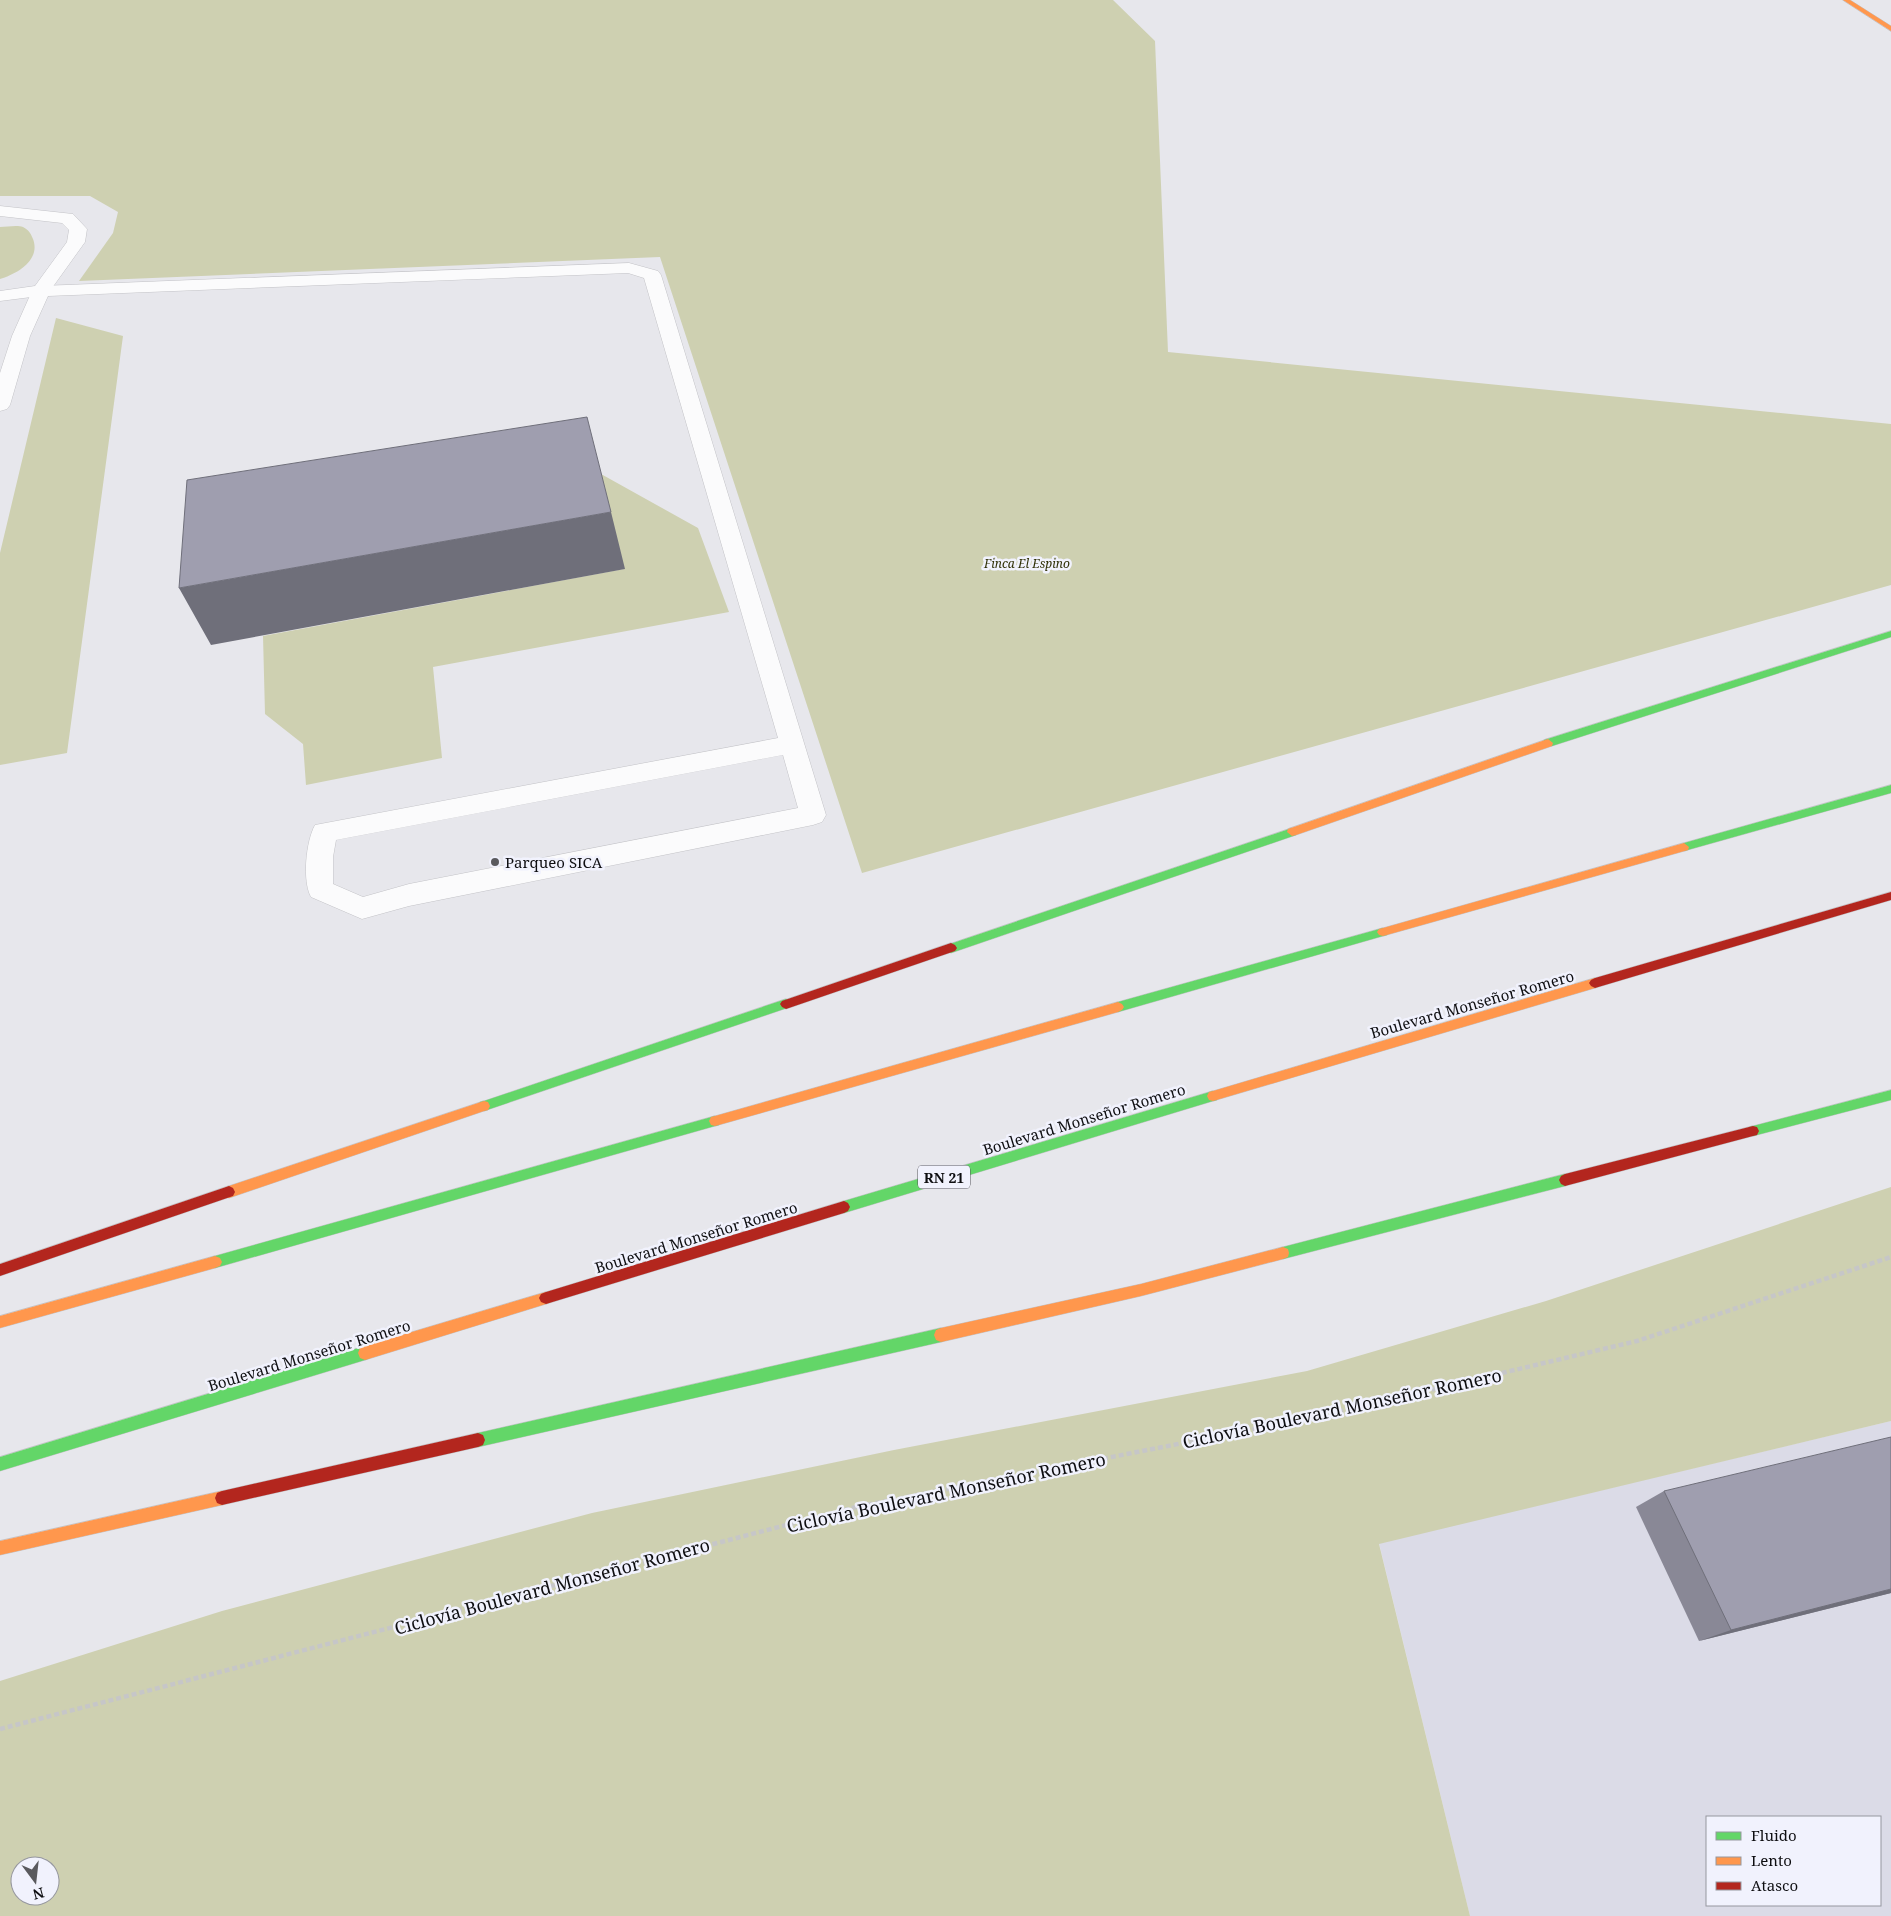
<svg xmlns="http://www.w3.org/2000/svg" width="1891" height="1916" viewBox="0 0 1891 1916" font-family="'Noto Serif',serif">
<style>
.built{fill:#dbdbe7;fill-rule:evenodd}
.green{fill:#ced0b1;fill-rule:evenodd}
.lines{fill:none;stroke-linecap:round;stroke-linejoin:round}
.lane-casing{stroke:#c3c3c7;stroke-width:1}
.street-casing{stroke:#c3c3c7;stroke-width:1}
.fast-casing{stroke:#c3c3c7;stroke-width:1}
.slow-casing{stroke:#c3c3c7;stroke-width:1}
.jam-casing{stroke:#c3c3c7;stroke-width:1}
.path{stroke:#c6c6c8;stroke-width:4.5;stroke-dasharray:5 3;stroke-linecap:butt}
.lane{fill:#fbfbfc;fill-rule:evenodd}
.street{fill:#fbfbfc;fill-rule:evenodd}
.fast{fill:#63d668;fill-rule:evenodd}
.slow{fill:#ff974d;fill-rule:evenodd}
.jam{fill:#b3261e;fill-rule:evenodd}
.wall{fill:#898896}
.shaded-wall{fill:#6f6f7a}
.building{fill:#9f9eaf;stroke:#6f6f7a}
.poi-dot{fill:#5a5a5e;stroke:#f1f2fd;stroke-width:2}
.labels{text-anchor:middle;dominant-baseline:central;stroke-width:5;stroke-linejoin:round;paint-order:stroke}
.far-park-label{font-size:12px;font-style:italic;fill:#2e2f05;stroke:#f1f2fd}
.shield{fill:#f1f2fd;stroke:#525258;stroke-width:1}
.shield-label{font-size:14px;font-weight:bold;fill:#0e0e11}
.poi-label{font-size:15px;fill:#0e0e11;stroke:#f1f2fd;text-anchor:start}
.street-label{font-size:15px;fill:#0e0e11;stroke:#f1f2fd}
.near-street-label{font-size:18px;fill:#0e0e11;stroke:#f1f2fd}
</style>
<rect width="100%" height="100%" fill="#e7e7ec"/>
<path class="built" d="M1891,1421V1916H1470L1379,1543ZM1707,1817H1880V1905H1707Z"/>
<path class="green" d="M0,0H1113L1155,41L1168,352L1891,424V585L862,873L660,257L79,281L113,233L118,212L90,196H0Z
M0,227C7,227 17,225 23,227C29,230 31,234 33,239C41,260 17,274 0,279Z
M56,318L123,336L67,753L0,765V553Z
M601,474L698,528L729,612L433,667L442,758L306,785L303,744L265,714L263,636L624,569Z
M1891,1187V1421L1379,1544L1470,1916H0V1681L222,1611L592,1513L894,1450L1307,1371L1546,1301ZM20,1866H50V1896H20Z"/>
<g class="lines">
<defs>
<path id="lane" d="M629,263L658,271L661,275L826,815L822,822L813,825L409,906L362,919L311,897C302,881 306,841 315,825L778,738L644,278L628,273L48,296L30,336L10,405L7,409L0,411V373L12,336L32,291L35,287L41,286ZM783,755L798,808L409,884L363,897L333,884V857L336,840Z"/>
<path id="street" d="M0,206L73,214L87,229L85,242L47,295L0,301V291L35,286L67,242L69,230L62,223L0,216Z"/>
<path id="fast" d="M1891,631V637L1552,746H1544L1543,743L1544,740Z
M1891,785V793L1684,851L1679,847L1684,843Z
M1292,828L1297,832L1296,835L951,953L947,951L945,948L947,945Z
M1383,928L1387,929L1389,932L1387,935L1383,936L1118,1012L1114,1010L1112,1007L1114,1004L1118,1002Z
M786,999L790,1001L792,1004L790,1007L484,1111L480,1110L478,1106L480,1102L484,1101Z
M1891,1090V1100L1753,1136L1749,1135L1747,1131L1749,1127L1753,1126Z
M1213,1091L1217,1092L1219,1096L1217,1100L1213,1101L844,1213L840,1211L838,1207L840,1203L844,1201Z
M715,1116L719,1117L721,1121L719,1125L715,1126L215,1268L210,1266L208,1262L210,1258L215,1256Z
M1565,1174L1569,1176L1571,1180L1569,1184L1565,1186L1283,1259L1278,1257L1277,1253L1278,1249L1283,1247Z
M941,1328L946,1330L948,1335L946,1340L941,1342L478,1447L473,1445L471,1440L473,1435L478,1433Z
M365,1346L370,1348L372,1353L370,1358L365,1360L0,1471V1457Z"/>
<path id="slow" d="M1843,0H1850L1891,26V31Z
M1548,739L1553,743L1552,746L1296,835L1292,836L1287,832L1288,829Z
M1684,843L1689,847L1688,850L1383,936L1379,935L1377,932L1379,929L1383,928Z
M1595,978L1599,980L1601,983L1599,986L1595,988L1213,1101L1209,1100L1207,1096L1209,1092L1213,1091Z
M1118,1002L1122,1004L1124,1007L1122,1010L1118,1012L715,1126L711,1125L709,1121L711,1117L715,1116Z
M484,1101L488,1102L490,1106L488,1110L484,1111L229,1198L225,1196L223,1192L225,1188L229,1186Z
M1283,1247L1288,1249L1289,1253L1288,1257L1283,1259L1141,1296L941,1342L936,1340L934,1335L936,1330L941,1328L1141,1284Z
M215,1256L220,1258L222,1262L220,1266L215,1268L0,1328V1316Z
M546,1292L551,1294L553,1298L551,1302L546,1304L365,1360L360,1358L358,1353L360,1348L365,1346Z
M222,1491L227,1493L229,1498L227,1503L222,1505L0,1555V1541Z"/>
<path id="jam" d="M1891,892V900L1595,988L1591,986L1589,983L1591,980L1595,978Z
M951,943L955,945L957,948L955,951L786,1009L782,1007L780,1004L782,1001Z
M1753,1126L1757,1127L1759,1131L1757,1135L1753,1136L1565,1186L1561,1184L1559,1180L1561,1176L1565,1174Z
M229,1186L233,1188L235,1192L233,1196L0,1276V1264Z
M844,1201L848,1203L850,1207L848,1211L844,1213L546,1304L541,1302L539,1298L541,1294L546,1292Z
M478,1433L483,1435L485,1440L483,1445L478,1447L222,1505L217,1503L215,1498L217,1493L222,1491Z"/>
</defs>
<use href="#lane" class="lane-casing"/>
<use href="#street" class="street-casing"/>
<use href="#fast" class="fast-casing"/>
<use href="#slow" class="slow-casing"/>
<use href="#jam" class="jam-casing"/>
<path class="path" d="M0,1729L856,1507L1316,1417L1637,1341L1891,1257"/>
<use href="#lane" class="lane"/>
<use href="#street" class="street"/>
<use href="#fast" class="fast"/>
<use href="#slow" class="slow"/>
<use href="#jam" class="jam"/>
</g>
<path class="wall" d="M1664,1491L1891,1593L1699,1641L1636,1507Z"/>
<path class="shaded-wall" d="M611,512L625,569L211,645L179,588Z
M1891,1589V1593L1699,1641L1731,1630Z"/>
<path class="building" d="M587,417L611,512L179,588L187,480Z
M1891,1437V1589L1731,1630L1664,1491Z"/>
<circle class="poi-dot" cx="495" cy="862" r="5"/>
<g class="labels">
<g class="far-park-label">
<text x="1027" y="563">Finca El Espino</text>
</g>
<rect class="shield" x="918" y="1165.5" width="52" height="23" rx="4"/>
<g class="shield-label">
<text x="944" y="1177">RN 21</text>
</g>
<g class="poi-label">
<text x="505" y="862">Parqueo SICA</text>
</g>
<g class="street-label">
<text transform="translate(1472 1004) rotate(-16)">Boulevard Monseñor Romero</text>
<text transform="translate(1084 1119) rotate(-17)">Boulevard Monseñor Romero</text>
<text transform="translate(696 1237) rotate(-17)">Boulevard Monseñor Romero</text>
<text transform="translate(309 1355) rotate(-17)">Boulevard Monseñor Romero</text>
</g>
<g class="near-street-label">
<text transform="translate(1342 1408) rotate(-12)">Ciclovía Boulevard Monseñor Romero</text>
<text transform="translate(946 1492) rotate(-12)">Ciclovía Boulevard Monseñor Romero</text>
<text transform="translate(552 1586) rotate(-15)">Ciclovía Boulevard Monseñor Romero</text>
</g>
</g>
<rect x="1706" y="1816" width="175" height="90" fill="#f1f2fd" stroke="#96979f"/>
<rect x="1716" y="1832" width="25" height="8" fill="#63d668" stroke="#96979f"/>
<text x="1751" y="1841" font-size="15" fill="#0e0e11">Fluido</text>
<rect x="1716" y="1857" width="25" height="8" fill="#ff974d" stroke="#96979f"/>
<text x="1751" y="1866" font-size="15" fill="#0e0e11">Lento</text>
<rect x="1716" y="1882" width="25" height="8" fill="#b3261e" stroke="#96979f"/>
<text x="1751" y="1891" font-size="15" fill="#0e0e11">Atasco</text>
<g transform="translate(35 1881) rotate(165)"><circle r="24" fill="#f1f2fd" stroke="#96979f"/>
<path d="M0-4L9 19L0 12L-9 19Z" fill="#5a5a5e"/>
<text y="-8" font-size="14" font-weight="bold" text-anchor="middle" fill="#0e0e11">N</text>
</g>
</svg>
